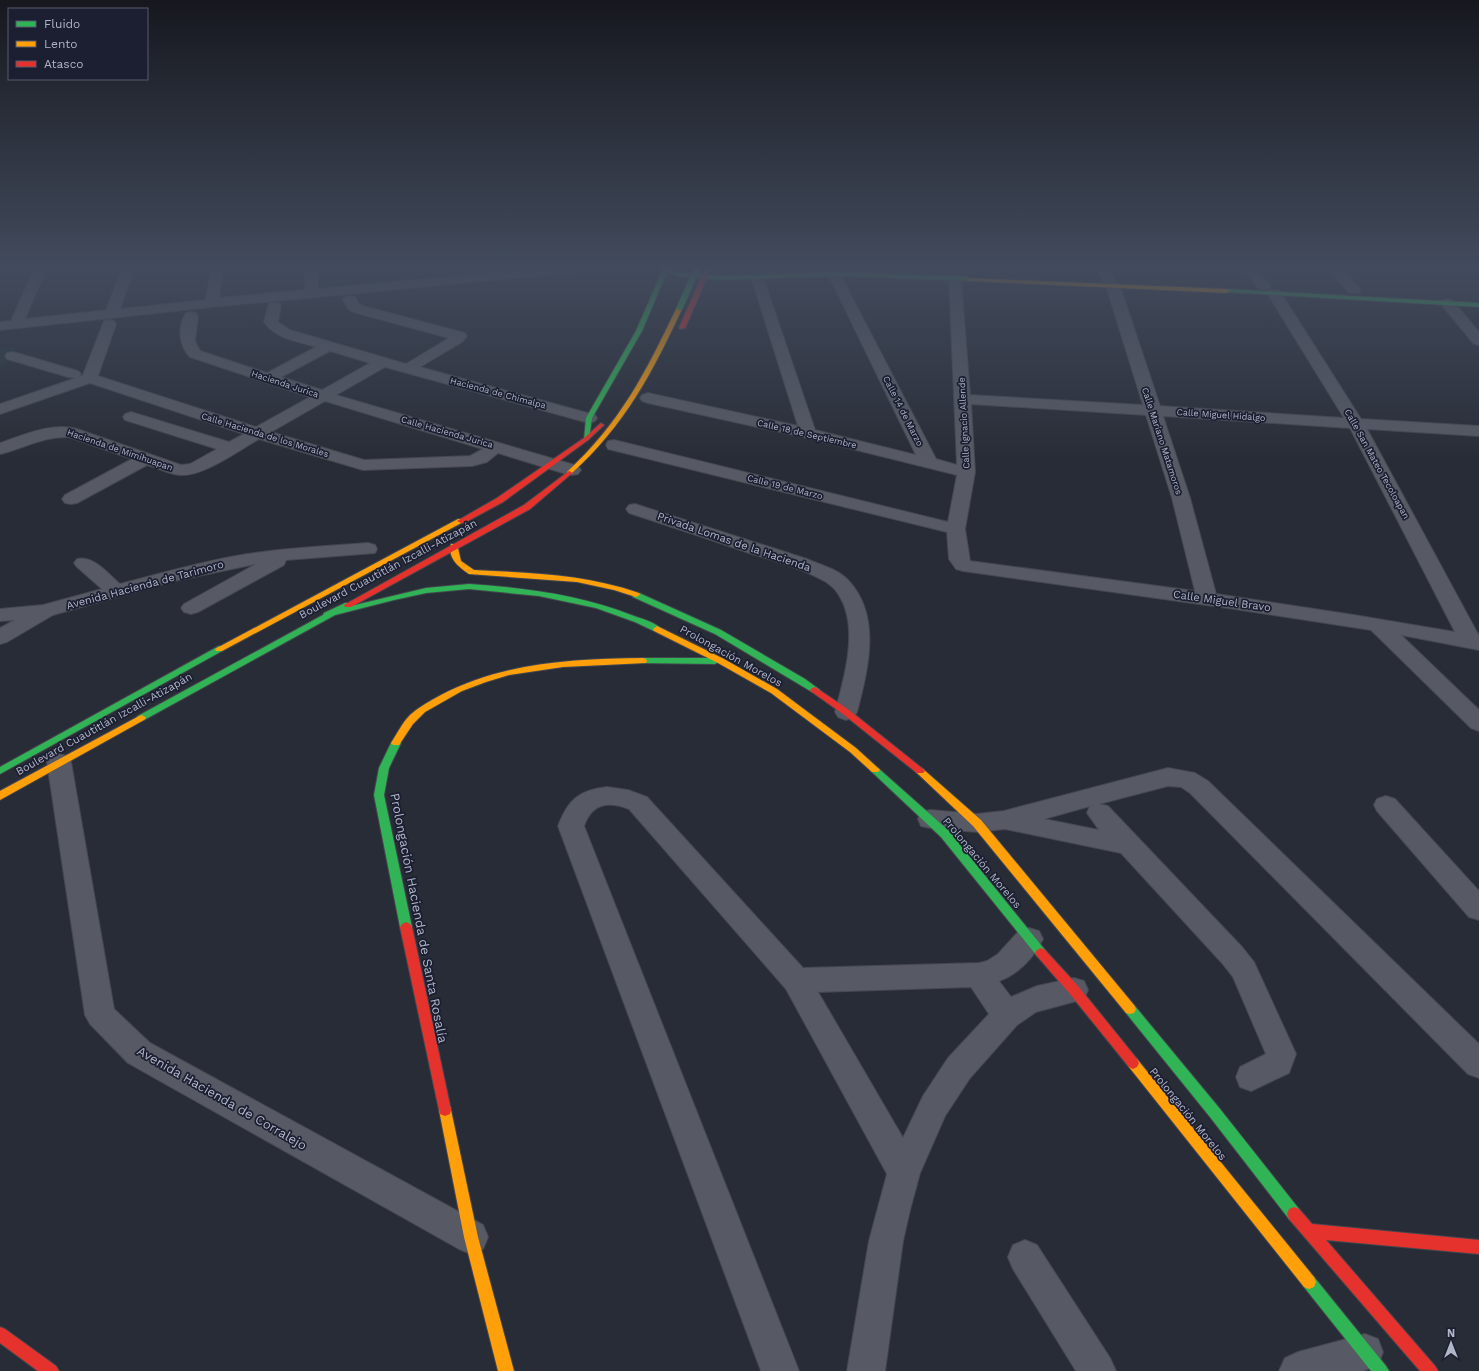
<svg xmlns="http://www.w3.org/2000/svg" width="1479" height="1371" viewBox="0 0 1479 1371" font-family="'Work Sans',sans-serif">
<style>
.green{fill:#25343c}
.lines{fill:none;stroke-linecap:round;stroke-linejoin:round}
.street-casing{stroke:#44474f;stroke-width:2}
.fast-casing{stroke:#44474f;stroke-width:2}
.slow-casing{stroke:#44474f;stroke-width:2}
.jam-casing{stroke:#44474f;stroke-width:2}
.street{fill:#575a64;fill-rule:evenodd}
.fast{fill:#30b455;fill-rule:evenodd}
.slow{fill:#ff9f0a;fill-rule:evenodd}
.jam{fill:#e5322d;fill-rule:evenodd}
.fast-bridge-casing{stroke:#44474f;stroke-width:8;stroke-linecap:butt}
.fast-bridge{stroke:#30b455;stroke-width:6}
.labels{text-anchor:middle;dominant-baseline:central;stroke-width:3.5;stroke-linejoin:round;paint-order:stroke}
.far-street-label{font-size:9px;fill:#b1b5c8;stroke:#1b1f31}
.street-label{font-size:11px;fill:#b1b5c8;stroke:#1b1f31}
.near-street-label{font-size:13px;fill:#b1b5c8;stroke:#1b1f31}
</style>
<rect width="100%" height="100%" fill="#282c36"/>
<path class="green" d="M16,347L6,365L0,368V348Z"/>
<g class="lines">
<defs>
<path id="street" d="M34,269H46L25,319L106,310L122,269H134L120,309L206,300L211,269H223L219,298L305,290V269H317L318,289L530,269H573L571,272L567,273L212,307L0,330V322L11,321Z
M1097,269H1109L1115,279L1114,282H1104Z
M1244,269H1256L1271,286L1269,289H1259Z
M1330,269H1343L1361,290L1359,293H1349Z
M834,270L839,271L840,274L936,459L957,465L949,279L950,276H960L961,279L970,395L1143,405L1106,286L1108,283H1118L1120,286L1160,406L1344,418L1267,293L1269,290H1279L1281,293L1361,419L1479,426V436L1367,429L1479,636V650L1401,635L1479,710V731L1471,728L1371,630L1228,608L963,571L956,569L949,559L947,532L608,449L606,445L608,441L614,440L948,522L957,475L808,438L648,403L642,401L640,398L642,395L648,393L798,426L751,277L752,274H762L763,277L815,430L916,455L828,274L829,271ZM971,404L1146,415L1172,498L1195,591L970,561L965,529L975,472ZM1163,416L1350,428L1455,632L1354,615L1216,594L1190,498Z
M350,296L355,297L359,304L363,306L465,333L467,336L462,342L420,367L595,415L597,418L595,421L589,423L385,367L336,395L578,466L581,470L578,474L572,475L566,474L498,453L487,462L472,466L363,470L259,439C239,450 203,477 180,475C169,474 158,468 147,465L77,503L71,504L65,503L62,499L65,495L132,459L69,437C44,436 24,448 0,454V443C24,435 51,422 77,429L181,465L190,464L217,449L125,420L123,417L125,414L131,412L229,442L244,434L90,383L0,414V404L76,378L68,377L7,359L5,356L7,353L12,352L17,353L78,371L81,374L79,377L83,375L104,321L109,320L114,321L116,324L98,376L256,427L310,397L190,357C179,346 177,326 186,313L191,312L196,313L198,316L195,341L200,351L267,373L316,347C297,341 276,339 264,322L269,303H279L281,306L278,322L290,330L406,364L449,338L353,312L348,309L343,300L345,297ZM330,351L370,363L322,390L281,377ZM325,401L483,449L470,456L364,460L271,432Z
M1447,299L1452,300L1479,332V345L1474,344L1440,303L1442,300Z
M635,504L807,559C820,565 838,569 848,580C882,616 868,669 857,712L854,717L846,720L838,717L835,712C844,679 859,629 840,597C837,591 832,586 826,582C802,568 775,561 749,553C709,539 669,526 629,513L626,509L629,505Z
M368,543L375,545L377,549L375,553L286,560L284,565L198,612L191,614L184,612L181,608L184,604L256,564L174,581L53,615L7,642L0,644V628L15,620L0,621V609L43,605L102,589L77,567L74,563L77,559C94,555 108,574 120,584C162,573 204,561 247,554C287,548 328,546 368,543Z
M59,754L67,756L71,762L114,1009L150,1043L483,1225L488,1237L483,1249L471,1254L459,1249L128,1063L90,1024L85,1015L47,762L51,756Z
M1168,768L1195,773L1208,781L1479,1044V1078L1468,1074L1190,793L1181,787L1168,786L1099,804L1108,806L1242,947L1254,962L1296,1054L1289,1073L1251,1091L1240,1087L1236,1077L1240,1067L1266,1054L1233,977L1222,963L1121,853L1005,829L977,832L930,828L921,826L918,819L921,812L930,810L977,814L1004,811ZM1094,805L1090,806L1087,813L1099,830L1044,819Z
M607,787L628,790L647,797L803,968L979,963L987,961L998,954L1019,931L1029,928L1039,931L1043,939C1034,957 1019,974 999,981L1011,997L1037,986L1074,978L1084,981L1088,990L1084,999L1036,1012L1017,1025L970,1078L945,1116L920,1173L910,1210L903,1241L885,1371H847L869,1241L887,1174L786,989L629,809C608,801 592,803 584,826L799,1371H761L558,826C568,800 579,790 607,787ZM971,987L989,1014L948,1058L923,1096L903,1138L818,992Z
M1386,796L1395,799L1479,891V920L1469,917L1377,811L1374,805L1377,799Z
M1025,1240L1037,1245L1110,1358L1116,1371H1076L1013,1269L1008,1257L1013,1245Z
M1365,1334L1378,1339L1383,1352L1378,1365L1363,1371H1279L1285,1358L1298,1352Z"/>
<path id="fast" d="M663,269H669L678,273L721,276L840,272L968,277L971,279L968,281L840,276L721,280L677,276L667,272L642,331L592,418L589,439L586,441L584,440L586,418L636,331Z
M1227,289L1479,303V307L1225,292L1224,291Z
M469,584C526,588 581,595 634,616C642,619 655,622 661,629L660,631H654L635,622L596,608L539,596L469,589L426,593L394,600L335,615L144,720H138L136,718L138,716L323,615L324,613L345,603H351V606L426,588Z
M633,593H639L721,630L805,679L820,690L815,693L812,692L715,634L633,597L632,595Z
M219,646L222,647L223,649L222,651L0,774V767Z
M643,658H715L719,661L715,664L640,663L639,661L640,659Z
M396,740L399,741L401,743L389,768L384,795L412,927L410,930L406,932L402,930L400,927L374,795L379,768L391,743L393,741Z
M875,767L878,768L949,831L1045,950L1047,953L1045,956L1041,958L1037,956L941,837L872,772L870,770L872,768Z
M1130,1004L1134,1005L1220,1109L1299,1209L1301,1214L1299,1219L1294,1221L1289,1219L1210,1117L1126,1013L1124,1009L1126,1005Z
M1309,1275L1314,1277L1386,1366L1389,1371H1371L1304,1287L1302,1282L1304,1277Z"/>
<path id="slow" d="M966,278L1227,289L1230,291L1227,293L968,281L966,280Z
M680,305L683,307C652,373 626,424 571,474H567V472C621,422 646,372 677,307Z
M458,519H461L465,521L222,651H216L215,649Z
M451,544H457L461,561L474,570C530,573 585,574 639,593L640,595L636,597L614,590L577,582L469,574C459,567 447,558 451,544Z
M657,626L724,659L777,689L856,748L878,768L880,770L878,772H872L850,752L771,693L718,663L654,631L653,629Z
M643,658L646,659L647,661L646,663L563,667L509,675L486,682L462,691L425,712L413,724L399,745H393L391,743C397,734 402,723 410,715C419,707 430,701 441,695C503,662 574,659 643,658Z
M141,715L144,716L146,718L144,720L0,800V791Z
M920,768L923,769L981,820L1134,1005L1136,1009L1134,1013L1130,1014L1126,1013L973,826L917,773L915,771L917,769Z
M1133,1057L1137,1059L1314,1277L1316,1282L1314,1287L1309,1289L1304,1287L1129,1067L1127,1063L1129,1059Z
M445,1104L450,1106L451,1110L478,1237L514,1371H498L464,1237L439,1110L440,1106Z"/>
<path id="jam" d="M705,269H711L685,328L680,329L679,328Z
M601,423L604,425L603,426L588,440L503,502L464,523H461L457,521L497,498L584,438Z
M569,471L573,473L571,474L530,509L351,607H345L344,605L524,505Z
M815,687L849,710L923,769L925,771L923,773H917L843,714L812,692L810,690L812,688Z
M406,922L410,924L412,927L451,1110L450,1114L445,1116L440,1114L439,1110L400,927L402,924Z
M1041,948L1045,950L1078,986L1137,1059L1139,1063L1137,1067L1133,1069L1129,1067L1070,994L1037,956L1035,953L1037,950Z
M1294,1207L1299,1209L1312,1224L1479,1240V1254L1326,1240L1435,1366L1438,1371H1420L1289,1219L1287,1214L1289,1209Z
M0,1327L5,1329L56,1366L59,1371H38L0,1343Z"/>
</defs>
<use href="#street" class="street-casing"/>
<use href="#fast" class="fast-casing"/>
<use href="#slow" class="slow-casing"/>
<use href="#jam" class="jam-casing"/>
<use href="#street" class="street"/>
<use href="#fast" class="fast"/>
<use href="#slow" class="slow"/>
<use href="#jam" class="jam"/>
<defs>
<path id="fast-bridge" d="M680,307L697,269"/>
</defs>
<use href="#fast-bridge" class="fast-bridge-casing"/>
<use href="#fast-bridge" class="fast-bridge"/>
</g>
<linearGradient id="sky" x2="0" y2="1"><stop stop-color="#16181e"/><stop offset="0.58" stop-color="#424b5d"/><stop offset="1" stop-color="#424b5d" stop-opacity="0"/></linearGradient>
<rect width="1479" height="461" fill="url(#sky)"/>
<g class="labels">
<g class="far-street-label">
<text transform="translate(285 384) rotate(18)">Hacienda Jurica</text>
<text transform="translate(498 393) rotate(15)">Hacienda de Chimalpa</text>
<text transform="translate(903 411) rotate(63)">Calle 14 de Marzo</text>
<text transform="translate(1221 415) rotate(4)">Calle Miguel Hidalgo</text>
<text transform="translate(964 423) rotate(-93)">Calle Ignacio Allende</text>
<text transform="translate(447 432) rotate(16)">Calle Hacienda Jurica</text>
<text transform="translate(807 434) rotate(13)">Calle 18 de Septiembre</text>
<text transform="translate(265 435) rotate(17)">Calle Hacienda de los Morales</text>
<text transform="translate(1162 441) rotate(72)">Calle Mariano Matamoros</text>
<text transform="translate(120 450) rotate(19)">Hacienda de Mimihuapan</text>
<text transform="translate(1377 464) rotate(61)">Calle San Mateo Tecoloapan</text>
<text transform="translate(785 487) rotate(14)">Calle 19 de Marzo</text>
</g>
<g class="street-label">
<text transform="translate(734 542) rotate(19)">Privada Lomas de la Hacienda</text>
<text transform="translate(388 569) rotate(-28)">Boulevard Cuautitlán Izcalli-Atizapán</text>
<text transform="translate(145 585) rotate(-15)">Avenida Hacienda de Tarimoro</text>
<text transform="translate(1222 601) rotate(8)">Calle Miguel Bravo</text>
<text transform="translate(731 656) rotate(29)">Prolongación Morelos</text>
<text transform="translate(104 724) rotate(-29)">Boulevard Cuautitlán Izcalli-Atizapán</text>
<text transform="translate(982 863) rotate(50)">Prolongación Morelos</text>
<text transform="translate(1188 1114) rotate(51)">Prolongación Morelos</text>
</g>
<g class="near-street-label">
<text transform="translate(419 918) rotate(79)">Prolongación Hacienda de Santa Rosalía</text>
<text transform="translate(222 1098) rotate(30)">Avenida Hacienda de Corralejo</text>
</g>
</g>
<rect x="8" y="8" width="140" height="72" fill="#1b1f31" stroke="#575b6d"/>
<rect x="16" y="21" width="20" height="6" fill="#30b455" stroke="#575b6d"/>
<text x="44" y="28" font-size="12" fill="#b1b5c8">Fluido</text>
<rect x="16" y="41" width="20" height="6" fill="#ff9f0a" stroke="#575b6d"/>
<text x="44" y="48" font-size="12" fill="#b1b5c8">Lento</text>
<rect x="16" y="61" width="20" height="6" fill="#e5322d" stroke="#575b6d"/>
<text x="44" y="68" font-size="12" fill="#b1b5c8">Atasco</text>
<g transform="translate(1451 1343)" stroke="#1b1f31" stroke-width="3" paint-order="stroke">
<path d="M0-3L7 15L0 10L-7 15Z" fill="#b1b5c8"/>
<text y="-6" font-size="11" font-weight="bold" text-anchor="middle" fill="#b1b5c8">N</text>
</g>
</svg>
